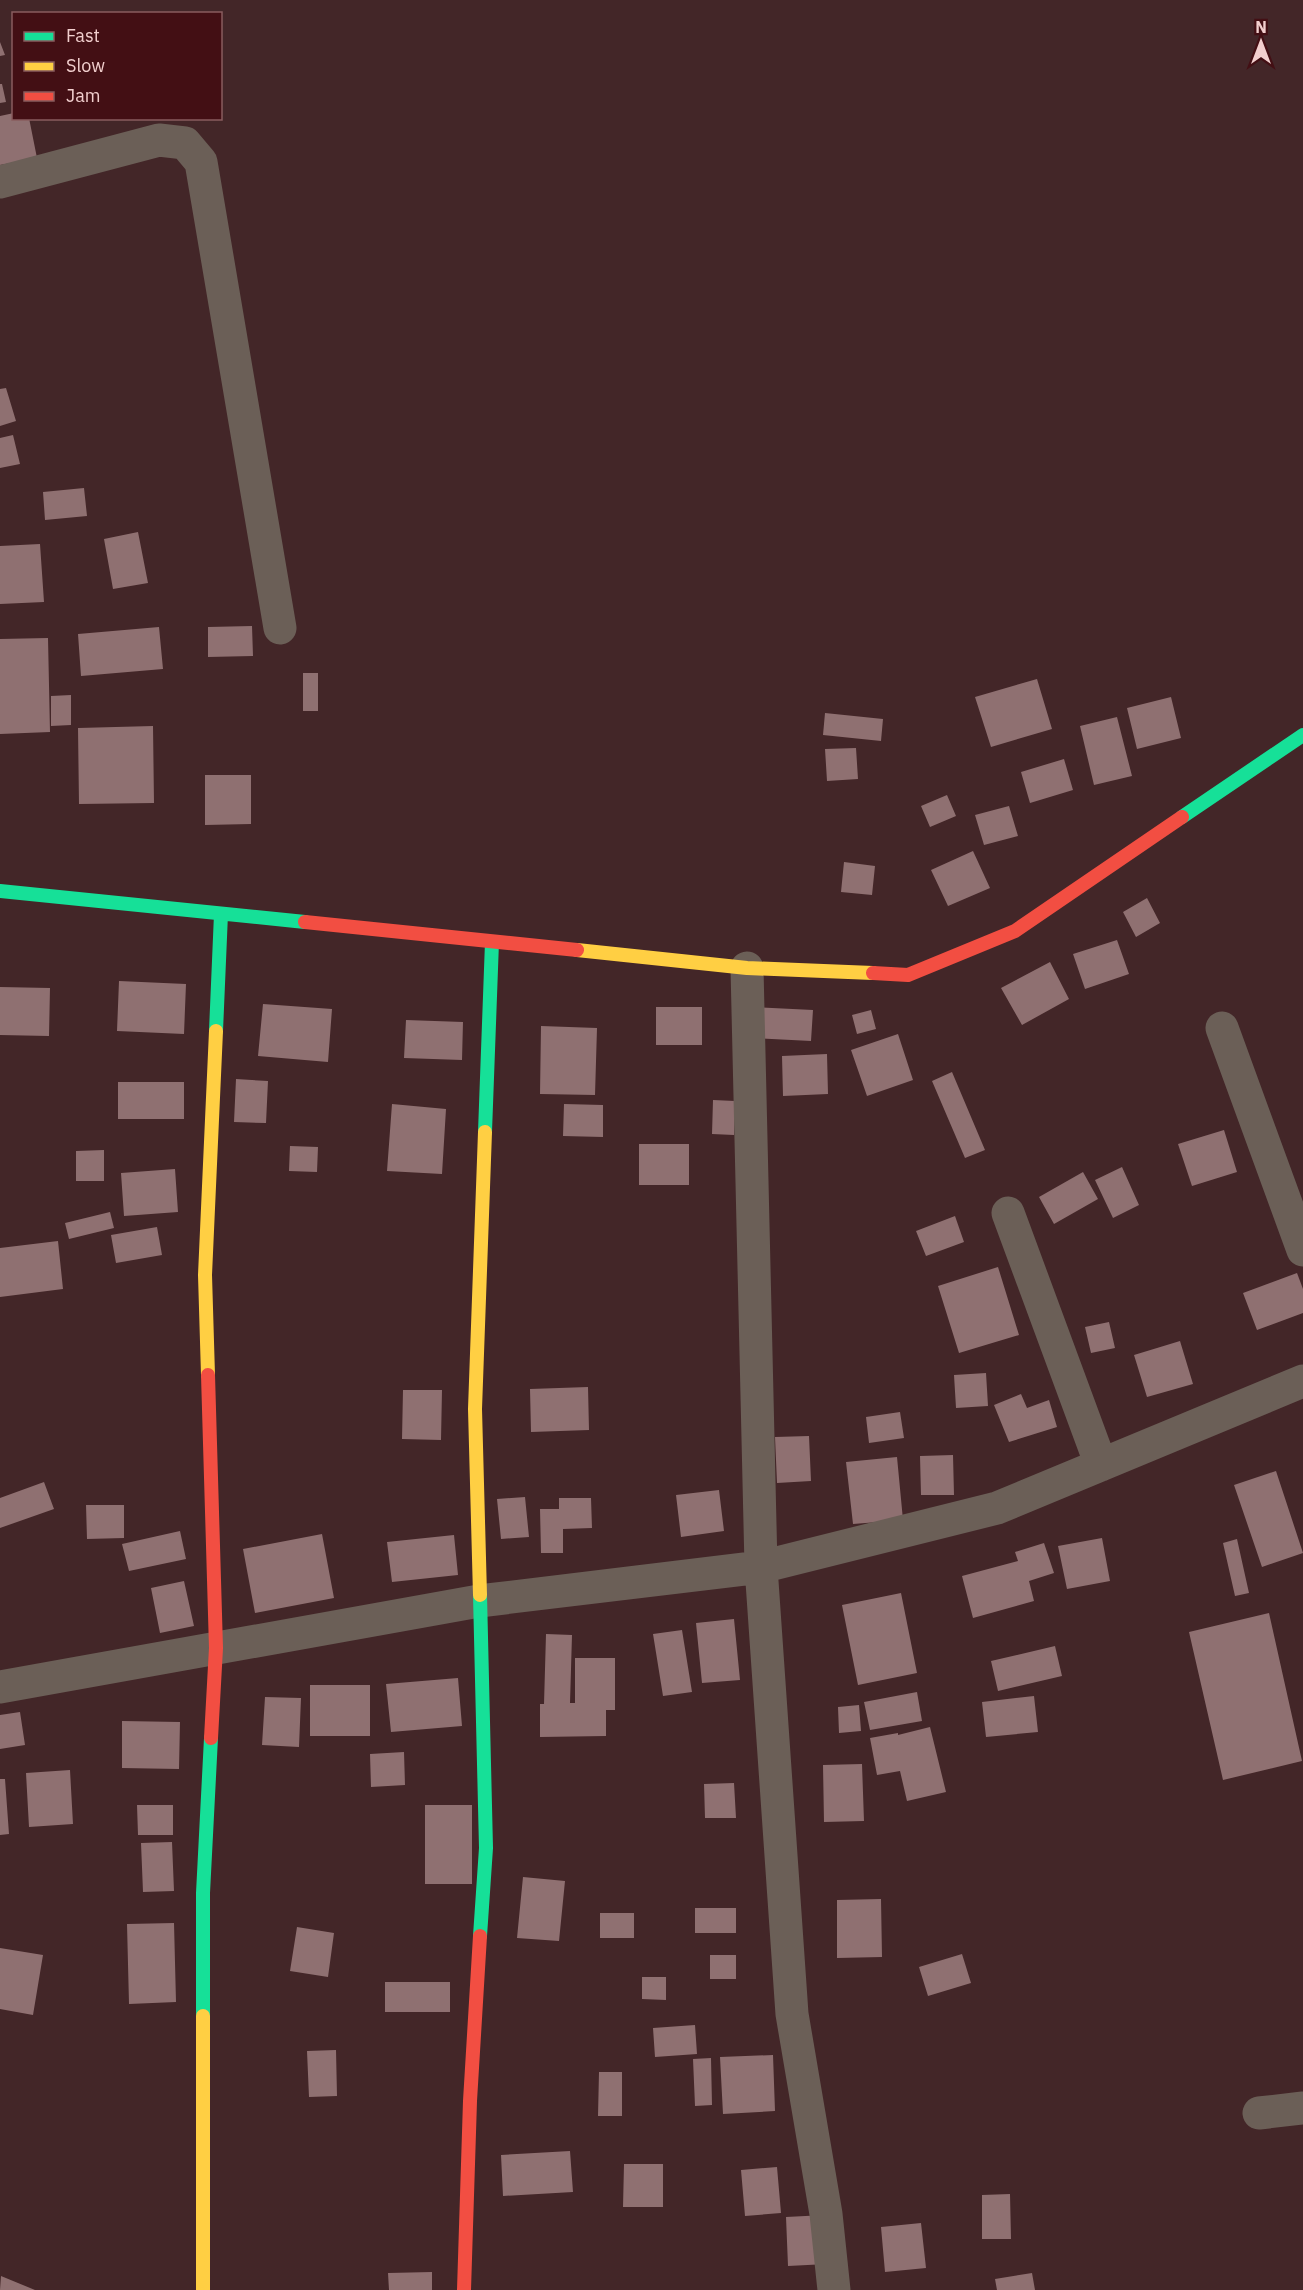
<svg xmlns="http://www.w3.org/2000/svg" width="1303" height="2290" viewBox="0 0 1303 2290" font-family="'IBM Plex Sans',sans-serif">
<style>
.building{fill:#8f7071}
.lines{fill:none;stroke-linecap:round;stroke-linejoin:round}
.street{stroke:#6b5f57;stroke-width:33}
.fast{stroke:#16e098;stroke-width:14}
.slow{stroke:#ffcf43;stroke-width:14}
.jam{stroke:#f24e42;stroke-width:14}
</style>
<rect width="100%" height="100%" fill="#432628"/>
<path class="building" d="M0,42L5,55L0,56Z
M0,84H2L6,102L0,103Z
M14,113V118H29L37,158L0,165V116Z
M6,388L16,421L0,426V389Z
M13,435L20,464L0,468V438Z
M84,488L87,516L45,520L43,492Z
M138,532L148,583L113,589L104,539Z
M40,544L44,602L0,604V546Z
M252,626L253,656L208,657V627Z
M159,627L163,669L81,676L78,634Z
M48,638L50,732L0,734V639Z
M303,673H318V711H303Z
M1037,679L1052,729L991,747L975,697Z
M71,695V725L51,726V696Z
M1171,697L1181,738L1137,749L1127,708Z
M825,713L883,719L881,741L823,735Z
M1117,717L1132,776L1094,785L1080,726Z
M153,726L154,803L79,804L78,728Z
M856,748L858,779L827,781L825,749Z
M1064,759L1073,790L1030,803L1021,772Z
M205,775H251V824L205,825Z
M947,795L956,816L930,827L921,806Z
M1009,806L1018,836L984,845L975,815Z
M973,851L990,888L948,906L931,870Z
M844,862L875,866L872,895L841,892Z
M1147,898L1160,923L1136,937L1123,912Z
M1117,940L1129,974L1085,989L1073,954Z
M1050,962L1069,999L1022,1025L1001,988Z
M119,981L186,984L184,1034L117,1031Z
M0,987L50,988L49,1036L0,1035Z
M263,1004L332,1009L328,1062L258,1056Z
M656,1007H702V1045H656Z
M752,1007L813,1010L811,1041L750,1038Z
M871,1010L876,1029L857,1034L852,1015Z
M406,1020L463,1022L462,1060L404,1058Z
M541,1026L597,1028L595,1095L540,1094Z
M898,1034L913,1080L867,1096L851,1050Z
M827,1054L828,1094L783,1096L782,1056Z
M952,1072L985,1150L965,1158L932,1081Z
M236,1079L268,1081L266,1123L234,1122Z
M118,1082H184V1119H118Z
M713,1100L735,1101L734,1135L712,1134Z
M392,1104L446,1109L442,1174L387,1171Z
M564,1104L603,1105V1137L563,1136Z
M1224,1130L1237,1172L1192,1186L1178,1144Z
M639,1144H689V1185H639Z
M290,1146L318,1147L317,1172L289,1171Z
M104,1150V1181H76V1151Z
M1122,1167L1139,1205L1113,1218L1095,1180Z
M175,1169L178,1212L124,1216L121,1173Z
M1083,1172L1098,1199L1054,1224L1039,1197Z
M110,1212L114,1228L69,1239L65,1223Z
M955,1216L964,1242L926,1256L916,1231Z
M157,1227L162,1255L116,1263L111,1235Z
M58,1241L63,1289L0,1297V1248Z
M998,1267L1019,1335L959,1353L938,1286Z
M1297,1273L1303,1289V1313L1257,1330L1243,1293Z
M1109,1322L1115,1348L1091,1353L1085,1327Z
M1180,1341L1193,1384L1147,1397L1134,1355Z
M986,1373L988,1406L956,1408L954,1375Z
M588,1387L589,1430L531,1432L530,1389Z
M403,1390H442L441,1440L402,1439Z
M1021,1394L1027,1408L1049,1400L1057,1427L1009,1442L994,1405Z
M900,1412L904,1438L869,1443L866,1417Z
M809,1436L811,1481L777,1483L775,1437Z
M953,1455L954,1495H921L920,1456Z
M897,1457L903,1520L853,1524L846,1462Z
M1276,1471L1303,1553L1262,1567L1234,1485Z
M44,1482L54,1509L0,1528V1498Z
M719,1490L724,1531L681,1537L676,1495Z
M525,1497L529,1537L501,1539L497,1499Z
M559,1498H591L592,1528L563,1529V1553H541L540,1509H559Z
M86,1505H124V1538L87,1539Z
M180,1531L186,1559L129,1571L122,1544Z
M322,1534L334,1598L255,1613L243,1549Z
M454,1535L458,1575L392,1582L387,1542Z
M1102,1538L1110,1581L1067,1589L1058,1546Z
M1237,1539L1249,1593L1235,1596L1223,1543Z
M1044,1543L1054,1573L1029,1581L1034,1601L973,1618L962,1576L1018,1561L1015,1552Z
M184,1581L194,1626L160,1633L151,1588Z
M901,1593L917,1673L858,1685L842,1605Z
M1269,1613L1302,1761L1223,1780L1189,1632Z
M734,1619L740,1680L702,1683L696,1623Z
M682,1630L692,1692L663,1696L653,1634Z
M546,1634L572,1635L570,1703H575V1658H615V1710H606V1736L540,1737V1704H544Z
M1055,1646L1062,1676L998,1691L991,1661Z
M458,1678L462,1726L391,1732L386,1684Z
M310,1685H370V1736H310Z
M917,1692L922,1721L870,1730L864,1702Z
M1034,1696L1038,1732L986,1737L982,1702Z
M265,1697L301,1698L299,1747L262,1745Z
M859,1705L861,1731L839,1733L838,1707Z
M20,1712L25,1745L0,1749V1715Z
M122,1721L180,1722L179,1769L122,1768Z
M930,1727L946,1792L907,1801L900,1771L877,1775L870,1738L898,1733V1735Z
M404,1752L405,1785L371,1787L370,1754Z
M862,1764L864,1821L824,1822L823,1765Z
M70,1770L73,1824L29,1827L26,1773Z
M0,1779H5L9,1834L0,1835Z
M734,1783L736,1818H705L704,1784Z
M137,1805H173V1835H138Z
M425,1805H472V1884H425Z
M172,1842L174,1891L143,1892L141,1843Z
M523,1877L565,1881L559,1941L517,1938Z
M881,1899L882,1957L837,1958V1900Z
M695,1908H736V1933H695Z
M600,1913H634V1938H600Z
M174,1923L176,2002L129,2004L127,1924Z
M297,1927L334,1933L328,1977L290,1971Z
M0,1948L43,1955L33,2015L0,2009Z
M962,1954L971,1983L928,1996L919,1967Z
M710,1955H736V1979H710Z
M642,1977H666V2000L642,1999Z
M385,1982H450V2012H385Z
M695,2025L697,2054L655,2057L653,2028Z
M336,2050L337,2096L309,2097L307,2051Z
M773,2055L775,2111L723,2114L720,2057Z
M711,2058L712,2105L695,2106L693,2059Z
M599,2072H622V2116H598Z
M570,2151L573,2192L503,2196L501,2155Z
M624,2164H663V2207H623Z
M777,2167L781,2213L745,2216L741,2170Z
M1010,2194L1011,2239H982V2195Z
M825,2215L827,2264L788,2266L786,2217Z
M921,2223L926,2268L885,2272L881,2227Z
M432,2272V2290H389L388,2273Z
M1032,2273L1035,2290H997L995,2279Z
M1,2276L35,2290H0Z"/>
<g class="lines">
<path class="street" d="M0,182L159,140L185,143L201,162L280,628
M747,968L761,1567L792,2014L826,2214L834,2290
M1222,1028L1303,1250
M1008,1213L1101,1465
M0,1687L479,1601L761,1567L997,1508L1303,1381
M1259,2113L1303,2108"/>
<path class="fast" d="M1182,817L1303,735
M0,891L305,922
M216,1031L221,914
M485,1132L492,942
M480,1595L486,1848L480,1936
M203,2016V1893L211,1738"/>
<path class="slow" d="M577,950L747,968L873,973
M208,1375L205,1275L216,1031
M480,1595L475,1409L485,1132
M203,2016V2290"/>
<path class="jam" d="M305,922L577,950
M873,973L908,975L1015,931L1182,817
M208,1375L216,1648L211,1738
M464,2290L470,2101L480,1936"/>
</g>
<rect x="12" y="12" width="210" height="108" fill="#430f14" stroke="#895c5e" stroke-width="1.5"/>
<rect x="24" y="32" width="30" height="9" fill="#16e098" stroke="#895c5e" stroke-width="1.5"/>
<text x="66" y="42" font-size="18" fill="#f2cfce">Fast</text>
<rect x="24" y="62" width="30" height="9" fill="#ffcf43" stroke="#895c5e" stroke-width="1.5"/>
<text x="66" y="72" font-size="18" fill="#f2cfce">Slow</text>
<rect x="24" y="92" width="30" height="9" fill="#f24e42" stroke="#895c5e" stroke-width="1.5"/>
<text x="66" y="102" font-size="18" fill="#f2cfce">Jam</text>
<g transform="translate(1261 42)" stroke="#430f14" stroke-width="4.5" paint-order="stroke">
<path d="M0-4.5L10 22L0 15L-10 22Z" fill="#f2cfce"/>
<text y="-9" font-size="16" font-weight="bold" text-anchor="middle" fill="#f2cfce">N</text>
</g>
</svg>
